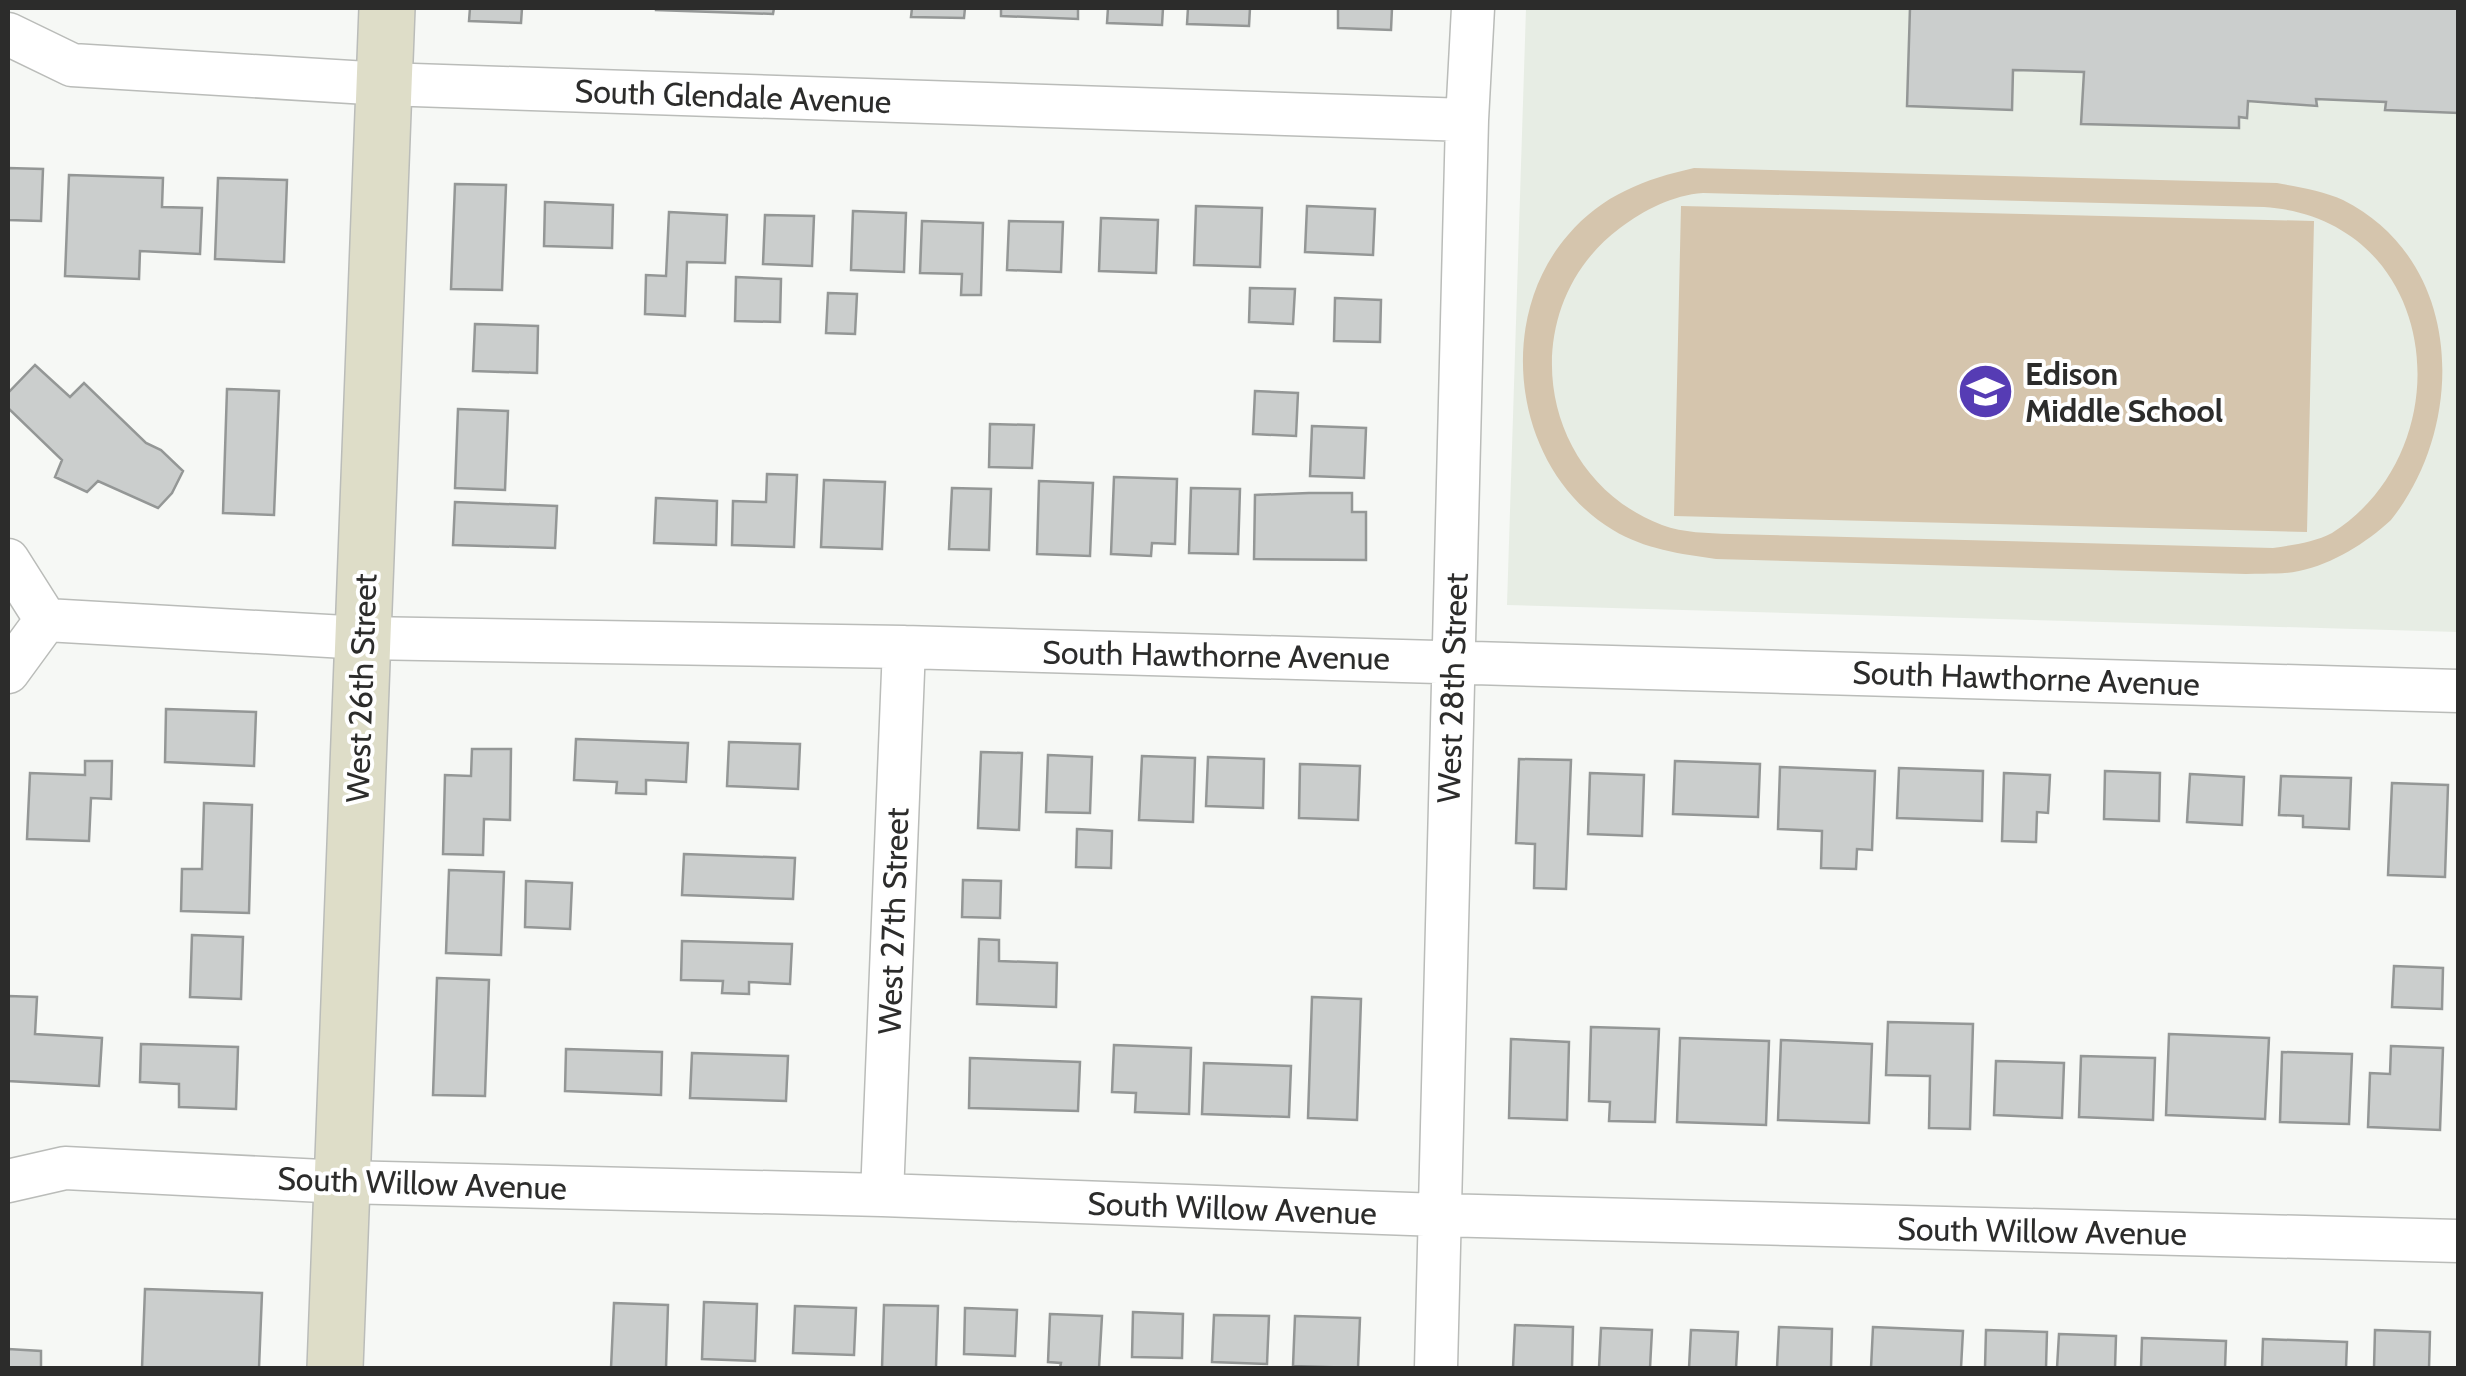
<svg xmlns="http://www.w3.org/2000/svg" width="2466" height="1376" viewBox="0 0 2466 1376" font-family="Cabin,sans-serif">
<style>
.built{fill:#e7ede4}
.green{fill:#d5c5ad;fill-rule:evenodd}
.building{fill:#cbcecd;stroke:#949796;stroke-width:2.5}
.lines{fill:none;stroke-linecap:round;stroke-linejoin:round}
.minor-casing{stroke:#babcb9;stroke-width:45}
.secondary-casing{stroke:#babcb9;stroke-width:58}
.minor{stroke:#fff;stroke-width:42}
.secondary{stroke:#deddc8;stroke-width:55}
.labels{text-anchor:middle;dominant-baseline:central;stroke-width:8;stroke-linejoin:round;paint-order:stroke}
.street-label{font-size:32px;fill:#2c2c2b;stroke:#fff}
.poi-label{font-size:32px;font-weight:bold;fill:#2c2c2b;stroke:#fff;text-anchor:start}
</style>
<rect width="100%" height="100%" fill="#f6f8f5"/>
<path class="built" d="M1526,8H2458V632L1507,605Z"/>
<path class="green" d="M1694,168L2277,183C2298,187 2324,191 2343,200C2466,262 2466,426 2391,520C2366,543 2333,564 2299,571C2282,575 2263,573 2246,574L1716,559C1681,554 1644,549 1613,530C1514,471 1493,321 1568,235C1602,195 1645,179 1694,168ZM1703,193L2264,207C2442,219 2466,448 2332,533C2315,542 2293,545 2273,548L1730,534C1707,533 1684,533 1662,525C1536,477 1513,308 1620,228C1644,210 1673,195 1703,193Z
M1681,206L2314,221L2307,532L1674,516Z"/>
<path class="building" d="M470,8H522L521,23L469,21Z
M656,8H774L773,14L656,10Z
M912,8H965L964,18L911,17Z
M1001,8H1078V19L1001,16Z
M1108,8H1163L1162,25L1107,23Z
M1188,8H1250L1249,26L1187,24Z
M1338,8H1392L1391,30L1338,28Z
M1910,8H2458V113L2385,110L2386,102L2316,99L2317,106L2248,101L2247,118L2239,117V128L2081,124L2084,72L2013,70L2012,110L1907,106Z
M8,168L43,169L41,221L8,220Z
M69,175L163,178L162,207L202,208L200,254L140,251L139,279L65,276Z
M218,178L287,180L284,262L215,259Z
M455,184L506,185L502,290L451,289Z
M545,202L613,205L612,248L544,246Z
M1196,206L1262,208L1260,267L1194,265Z
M1307,206L1375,209L1373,255L1305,252Z
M853,211L906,213L904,272L851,270Z
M669,212L727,215L725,263L687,262L685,316L645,314L646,275L666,276Z
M765,215L814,216L812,266L763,264Z
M1101,218L1158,220L1156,273L1099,271Z
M922,221L983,223L981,295H961L962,274L920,273Z
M1009,221L1063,222L1061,272L1007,270Z
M736,277L781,279L780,322L735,321Z
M1250,288L1295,289L1293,324L1249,322Z
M828,293L857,294L855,334L826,333Z
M1335,298L1381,300L1380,342L1334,341Z
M475,324L538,326L537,373L473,371Z
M35,365L70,397L84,383L146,443L161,450L183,471L172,493L158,508L98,481L87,492L55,477L62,460L8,408V393Z
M227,389L279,391L274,515L223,513Z
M1255,391L1298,393L1296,436L1253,434Z
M458,409L508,411L505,490L455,488Z
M990,424L1034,425L1032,468L989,467Z
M1312,426L1366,428L1364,478L1310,476Z
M767,474L797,475L794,547L732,545L733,501L766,502Z
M1114,477L1177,479L1175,544L1152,543L1151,556L1111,554Z
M824,480L885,482L882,549L821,547Z
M1039,481L1093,483L1090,556L1037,554Z
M952,488L991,489L989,550L949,549Z
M1191,488L1240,489L1238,554L1189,553Z
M1309,493H1352V512H1366V560L1254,559L1255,495Z
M656,498L717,501L716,545L654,543Z
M455,502L557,506L555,548L453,545Z
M166,709L256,712L254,766L165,762Z
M576,739L688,743L686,782L646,780V794L616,793L617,782L574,780Z
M729,742L800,744L798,789L727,786Z
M472,749H511L510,820L484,819L483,855L443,854L445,775L471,776Z
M981,752L1022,753L1019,830L978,828Z
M1048,755L1092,757L1090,813L1046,812Z
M1142,756L1195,758L1193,822L1139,820Z
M1208,757L1264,759L1263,808L1206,806Z
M1519,759L1571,760L1566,889L1534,888L1535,844L1516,843Z
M85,761H112L111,799L91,798L89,841L27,839L30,773L85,775Z
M1675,761L1760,764L1758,817L1673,814Z
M1300,764L1360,766L1358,820L1299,818Z
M1780,767L1875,771L1872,850L1857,849L1856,869L1821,868L1822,831L1778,829Z
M1899,768L1983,771L1982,821L1897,818Z
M2105,771L2160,773L2159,821L2104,819Z
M1590,773L1644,775L1642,836L1588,834Z
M2004,773L2050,775L2048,813L2037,812L2036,842L2002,841Z
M2190,774L2244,777L2242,825L2187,822Z
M2281,776L2351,778L2349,829L2303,827V816L2279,815Z
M2392,783L2448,785L2445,877L2388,875Z
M204,803L252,805L249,913L181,911L182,869H202Z
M1077,829L1112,831L1111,868L1076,867Z
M684,854L795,858L793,899L682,895Z
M449,870L504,872L501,955L446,953Z
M963,880L1001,881L1000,918L962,917Z
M526,881L572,883L570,929L525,927Z
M192,935L243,937L241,999L190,997Z
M979,939L999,940V961L1057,963L1056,1007L977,1004Z
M682,941L792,944L790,984L749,982V994L722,993L723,981L681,980Z
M2394,966L2443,968L2442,1009L2392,1007Z
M437,978L489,980L485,1096L433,1095Z
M8,996L37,997L35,1034L102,1038L99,1086L8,1081Z
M1312,997L1361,999L1357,1120L1308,1118Z
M1888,1022L1973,1024L1970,1129L1929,1128L1930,1076L1886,1075Z
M1591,1027L1659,1029L1655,1122L1609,1121L1610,1102L1589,1101Z
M2169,1034L2269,1038L2265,1119L2166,1115Z
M1680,1038L1769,1041L1766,1125L1677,1122Z
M1511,1039L1569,1042L1567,1120L1509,1118Z
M1781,1040L1872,1044L1869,1123L1778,1120Z
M141,1044L238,1047L236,1109L179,1107V1084L140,1082Z
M1114,1045L1191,1048L1189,1114L1135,1112L1136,1093L1112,1092Z
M2391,1046L2443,1048L2440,1130L2368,1127L2370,1073L2390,1074Z
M566,1049L662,1052L661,1095L565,1091Z
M2282,1052L2352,1054L2349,1124L2280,1122Z
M692,1053L788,1056L786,1101L690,1098Z
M2081,1056L2155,1058L2153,1120L2079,1117Z
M970,1058L1080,1062L1078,1111L969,1108Z
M1996,1061L2064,1063L2062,1118L1994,1115Z
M1204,1063L1291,1066L1289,1117L1202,1114Z
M145,1289L262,1293L259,1368H142Z
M704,1302L757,1304L755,1361L702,1359Z
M614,1303L668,1305L666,1368H611Z
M884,1305L938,1306L936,1367L882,1368Z
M795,1306L856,1308L854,1355L793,1353Z
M965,1308L1017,1310L1015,1356L964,1354Z
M1133,1312L1183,1314L1182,1358L1132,1357Z
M1050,1314L1102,1316L1099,1368H1060L1061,1363L1048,1362Z
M1214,1315L1269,1316L1267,1364L1212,1362Z
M1295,1316L1360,1318L1358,1368L1293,1366Z
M1515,1325L1573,1327L1572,1368H1513Z
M1779,1327L1832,1329L1831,1368H1777Z
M1873,1327L1963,1331L1961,1368H1871Z
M1601,1328L1652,1330L1650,1368H1599Z
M1691,1330L1738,1332L1736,1368H1689Z
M1986,1330L2047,1332L2046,1368H1985Z
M2375,1330L2430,1332L2429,1368H2374Z
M2059,1334L2116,1336L2115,1368H2057Z
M2142,1338L2226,1341L2225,1368H2141Z
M2263,1339L2347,1342L2346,1368H2262Z
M8,1349L41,1351V1368H8Z"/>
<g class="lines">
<defs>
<path id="minor" d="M8,34L72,65L384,84L1467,120
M8,560L46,620
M46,620L363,638L904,647L2458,691
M8,672L46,620
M8,1181L65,1168L342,1182L882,1195L1439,1215L2458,1241
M882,1195L904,647
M1436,1368L1467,120L1473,8"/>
<path id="secondary" d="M335,1368L387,8"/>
</defs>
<use href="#minor" class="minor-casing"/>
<use href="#secondary" class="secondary-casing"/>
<use href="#minor" class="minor"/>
<use href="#secondary" class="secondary"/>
</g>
<defs>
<symbol id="school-disc" viewBox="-11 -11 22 22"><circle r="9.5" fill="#563cb4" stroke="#fff"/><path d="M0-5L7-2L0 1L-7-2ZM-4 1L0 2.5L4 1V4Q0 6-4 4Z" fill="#fff"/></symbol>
</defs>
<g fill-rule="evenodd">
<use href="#school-disc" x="1954" y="360" width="63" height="63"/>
</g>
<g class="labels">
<g class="street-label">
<text transform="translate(733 96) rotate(2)">South Glendale Avenue</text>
<text transform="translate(1216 655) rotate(1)">South Hawthorne Avenue</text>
<text transform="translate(2026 678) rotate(2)">South Hawthorne Avenue</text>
<text transform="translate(361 688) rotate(-88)">West 26th Street</text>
<text transform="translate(1452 688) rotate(-88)">West 28th Street</text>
<text transform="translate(893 921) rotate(-88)">West 27th Street</text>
<text transform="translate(422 1183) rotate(2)">South Willow Avenue</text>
<text transform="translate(1232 1208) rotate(2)">South Willow Avenue</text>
<text transform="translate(2042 1231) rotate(1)">South Willow Avenue</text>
</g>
<g class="poi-label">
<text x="2025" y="373">Edison<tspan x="2025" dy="37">Middle School</tspan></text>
</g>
</g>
<rect width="2466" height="1376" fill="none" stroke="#2c2c2b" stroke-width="20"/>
</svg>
